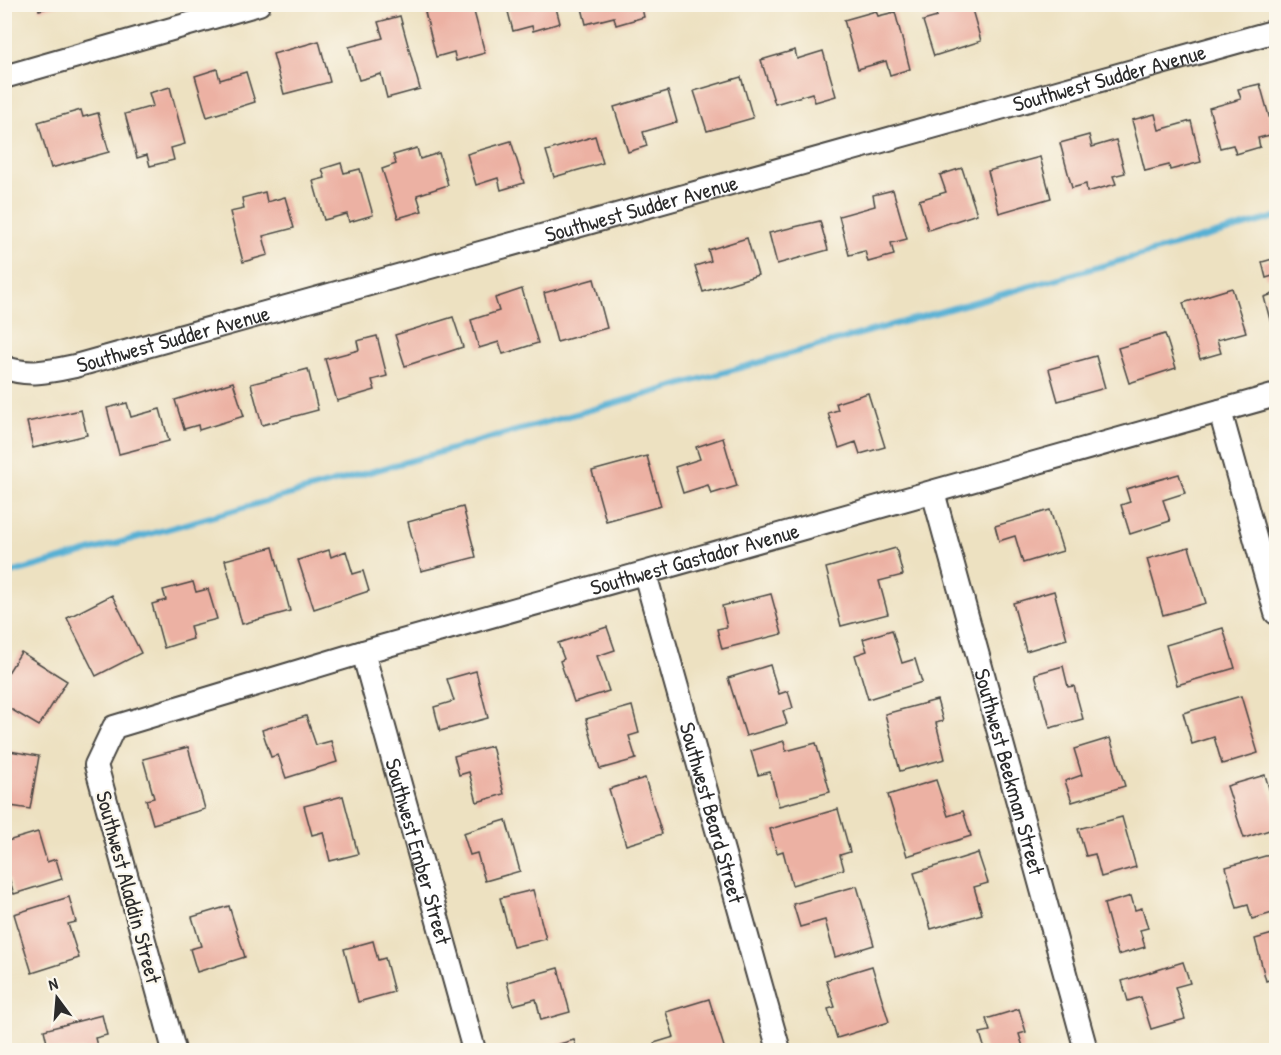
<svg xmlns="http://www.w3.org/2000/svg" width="1281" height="1055" viewBox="0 0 1281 1055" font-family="'Patrick Hand',sans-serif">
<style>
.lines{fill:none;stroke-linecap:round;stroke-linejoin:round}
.stream{stroke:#57b0d4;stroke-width:6}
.building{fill:#ecb1a3}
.minor-casing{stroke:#484642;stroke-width:26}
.minor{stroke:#fff;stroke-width:22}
.labels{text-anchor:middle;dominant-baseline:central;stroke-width:4.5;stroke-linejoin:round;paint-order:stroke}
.street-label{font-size:22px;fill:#2b2b2b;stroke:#fbf7ec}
</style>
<rect width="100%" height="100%" fill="#fbf7ec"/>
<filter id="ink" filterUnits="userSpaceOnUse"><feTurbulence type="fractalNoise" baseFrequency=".0167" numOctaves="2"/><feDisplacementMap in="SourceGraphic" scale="12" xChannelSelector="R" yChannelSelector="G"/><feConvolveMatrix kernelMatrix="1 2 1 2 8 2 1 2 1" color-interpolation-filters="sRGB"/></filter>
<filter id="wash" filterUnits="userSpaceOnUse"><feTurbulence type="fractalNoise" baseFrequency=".008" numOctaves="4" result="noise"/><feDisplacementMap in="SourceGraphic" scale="24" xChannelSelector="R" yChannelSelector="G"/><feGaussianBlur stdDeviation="1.35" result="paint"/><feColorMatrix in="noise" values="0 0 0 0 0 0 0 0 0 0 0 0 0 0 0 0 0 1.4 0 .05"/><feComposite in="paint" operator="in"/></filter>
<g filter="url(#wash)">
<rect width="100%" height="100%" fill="#ede1c1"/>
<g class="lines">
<path class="stream" d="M4,575L1276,217"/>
</g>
<g id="blocks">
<path class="building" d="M38,4H58L59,5L39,10Z
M455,4H472L485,53L456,61L454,52L436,57L425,12Z
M506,4H555L560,23L533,31L532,26L513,31Z
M581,4H641L644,17L616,25L614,17L586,24Z
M954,4L956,11L971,6L981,41L934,56L923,21L937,17L933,5Z
M876,11L878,16L895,12L910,69L890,75L886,61L858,69L844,20Z
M400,16L420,89L387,98L381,74L359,80L349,47L383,38L378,22Z
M319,41L330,82L284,94L273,54Z
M795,50L797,59L823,51L836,96L815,102L812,93L775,104L761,60Z
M217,69L220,80L246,72L255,102L207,117L195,76Z
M741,77L753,118L707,131L694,91Z
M1260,84L1274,134L1258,138L1260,147L1236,154L1233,145L1220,148L1209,108L1241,99L1238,89Z
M170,87L185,144L171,148L174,160L150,166L147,155L137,158L125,114L153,106L149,93Z
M668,91L677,122L643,132L647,146L628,152L614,107Z
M81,110L83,117L98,113L109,152L51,168L38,122Z
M1155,114L1159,130L1191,121L1201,162L1170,170L1169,165L1145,171L1132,120Z
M1089,135L1092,147L1116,140L1125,173L1113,176L1116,184L1087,192L1086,184L1072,188L1060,143Z
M595,136L603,163L554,177L546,151Z
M511,141L524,183L501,190L498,178L476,185L467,154Z
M417,148L420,159L439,153L448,185L417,195L422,211L398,218L382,169L396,164L393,155Z
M1040,157L1051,198L999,213L988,171Z
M341,163L344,173L360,169L373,215L349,222L347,214L324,220L313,181L325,178L322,169Z
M962,168L977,214L928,230L919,200L946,192L940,175Z
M893,190L907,239L891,243L894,255L868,262L865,251L849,255L839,216L875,206L873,195Z
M265,192L267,202L285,197L294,228L263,236L268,255L243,262L230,212L244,209L242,198Z
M820,221L828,250L777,264L769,233Z
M747,238L758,275L703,292L695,266L711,261L708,250Z
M1276,258V275L1266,278L1262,262Z
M594,279L607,328L557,342L544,293Z
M1232,288L1246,332L1217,340L1221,353L1200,359L1183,303Z
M522,289L538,343L503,354L499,342L479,348L471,320L499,311L495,298Z
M1276,293V334L1274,335L1264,297Z
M453,317L463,347L405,366L395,335Z
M1165,334L1176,368L1129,383L1118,348Z
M377,336L387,376L372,380L375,390L337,401L325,359L359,350L357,341Z
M1096,356L1105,388L1058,401L1049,369Z
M308,369L318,410L262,425L251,384Z
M233,382L244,416L199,430L198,425L184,429L175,400Z
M868,393L885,447L860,454L856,442L839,448L828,413L838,410L836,403Z
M127,403L131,417L160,409L169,441L119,454L107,408Z
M81,410L87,435L33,448L27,422Z
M723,438L737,486L711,494L708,485L683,493L675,467L700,459L696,447Z
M647,456L661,506L606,521L592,471Z
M1179,474L1185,493L1163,500L1170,521L1130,534L1121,505L1130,502L1126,489Z
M463,507L476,557L421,571L408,522Z
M1050,510L1063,551L1023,563L1015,536L999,541L995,526Z
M273,547L290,611L242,624L225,560Z
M1189,547L1206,603L1163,615L1147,559Z
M896,548L903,575L879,581L888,614L841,626L826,568Z
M329,550L331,557L346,551L353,574L363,571L369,591L314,609L298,560Z
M193,582L196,592L208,589L217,619L190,626L193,639L164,648L152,604L166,600L163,590Z
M1054,591L1067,639L1026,651L1013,603Z
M771,594L782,634L722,649L717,629L727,627L722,606Z
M112,595L141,653L96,676L67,618Z
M607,627L615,650L597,656L609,691L574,702L560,661L564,659L558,643Z
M1223,628L1235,668L1177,685L1166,645Z
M892,630L902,663L915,659L922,682L868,699L855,655L867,651L863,639Z
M21,652L67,681L39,726L4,705V679Z
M770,665L779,694L788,691L793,708L783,711L787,724L746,736L728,678Z
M1063,666L1068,687L1074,686L1083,719L1050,728L1035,674Z
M476,671L488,718L440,731L434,707L454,701L447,679Z
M1241,696L1258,753L1222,764L1214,737L1192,744L1183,713Z
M937,700L943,721L936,723L945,759L900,771L885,714Z
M632,706L639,733L629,736L636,759L600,769L586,719Z
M306,716L316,745L331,741L337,762L286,778L278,755L271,757L262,730Z
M1110,738L1125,786L1072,802L1065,781L1082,775L1074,749Z
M784,741L786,751L816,743L830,792L779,806L770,772L758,775L751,751Z
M492,746L504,794L477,802L469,772L459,775L454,756Z
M188,747L205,809L153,824L146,800L154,798L143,759Z
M4,750L39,756L30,809L4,805Z
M1265,775L1276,811V828L1244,838L1227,786Z
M645,778L662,834L626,845L609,789Z
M936,780L948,816L963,811L971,836L907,856L888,795Z
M343,796L358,854L330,861L323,832L312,835L304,806Z
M838,809L850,852L840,855L844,869L792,885L783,851L777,853L770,829Z
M1122,817L1136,867L1101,877L1095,854L1086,856L1078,829Z
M506,820L520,871L485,881L477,853L470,855L463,833Z
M38,832L47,862L56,859L62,879L14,894L9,878L4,880V842Z
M978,853L988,883L974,887L982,914L931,929L914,873Z
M1276,853V912L1252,919L1248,905L1237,908L1226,867Z
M857,886L874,945L835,957L825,920L800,927L793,904Z
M533,890L546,939L513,947L500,898Z
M1131,896L1135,910L1142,908L1148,928L1140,930L1145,947L1118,955L1104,904Z
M69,897L76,922L68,924L79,958L32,973L14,914Z
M229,906L245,957L197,972L190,949L201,946L192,917Z
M1276,933V993L1272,979L1266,981L1255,939Z
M373,941L378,960L385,958L394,992L358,1002L344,949Z
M1183,962L1190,983L1175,987L1185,1019L1151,1029L1141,997L1128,1001L1122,981Z
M872,966L889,1022L837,1038L828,1009L835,1007L826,980Z
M558,968L570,1012L541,1020L536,999L513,1005L507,982Z
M709,999L725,1050H656L654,1043L674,1037L666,1012Z
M1019,1009L1026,1032L1019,1034L1024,1050H985L980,1033L990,1031L986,1019Z
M102,1015L107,1035L95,1038L98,1050H40L48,1047L44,1030Z
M574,1040L577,1050H538Z"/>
</g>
</g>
<g filter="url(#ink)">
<use href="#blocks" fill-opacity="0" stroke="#484642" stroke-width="1.5"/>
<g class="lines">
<defs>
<g id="minor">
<path d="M4,77L259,4"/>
<path id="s1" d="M4,367C27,377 52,371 75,366L1276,31"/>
<path d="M1220,411L1276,613"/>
<path id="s2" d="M933,492L1086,1050"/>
<path id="s3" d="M645,574L779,1050"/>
<path id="s4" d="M363,652L474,1050"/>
<path id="s5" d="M174,1050L96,765L114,727L363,652L1276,395"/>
</g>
</defs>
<use href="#minor" class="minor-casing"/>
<use href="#minor" class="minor"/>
</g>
</g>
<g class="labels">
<g class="street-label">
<text stroke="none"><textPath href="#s1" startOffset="1146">Southwest Sudder Avenue</textPath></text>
<text stroke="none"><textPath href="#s1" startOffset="660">Southwest Sudder Avenue</textPath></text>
<text stroke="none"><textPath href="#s1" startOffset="174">Southwest Sudder Avenue</textPath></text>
<text stroke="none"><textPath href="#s5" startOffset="942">Southwest Gastador Avenue</textPath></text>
<text stroke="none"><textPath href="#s2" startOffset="290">Southwest Beekman Street</textPath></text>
<text stroke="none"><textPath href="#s3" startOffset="248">Southwest Beard Street</textPath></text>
<text stroke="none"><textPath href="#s4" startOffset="207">Southwest Ember Street</textPath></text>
<text transform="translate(129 887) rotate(75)">Southwest Aladdin Street</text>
</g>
</g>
<rect width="1281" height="1055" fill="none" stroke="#fbf7ec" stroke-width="24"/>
<g transform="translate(57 998) rotate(344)" stroke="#fbf7ec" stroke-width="4.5" paint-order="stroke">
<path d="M0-4.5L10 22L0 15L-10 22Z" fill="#2b2b2b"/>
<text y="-9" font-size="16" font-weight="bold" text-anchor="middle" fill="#2b2b2b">N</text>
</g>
</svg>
